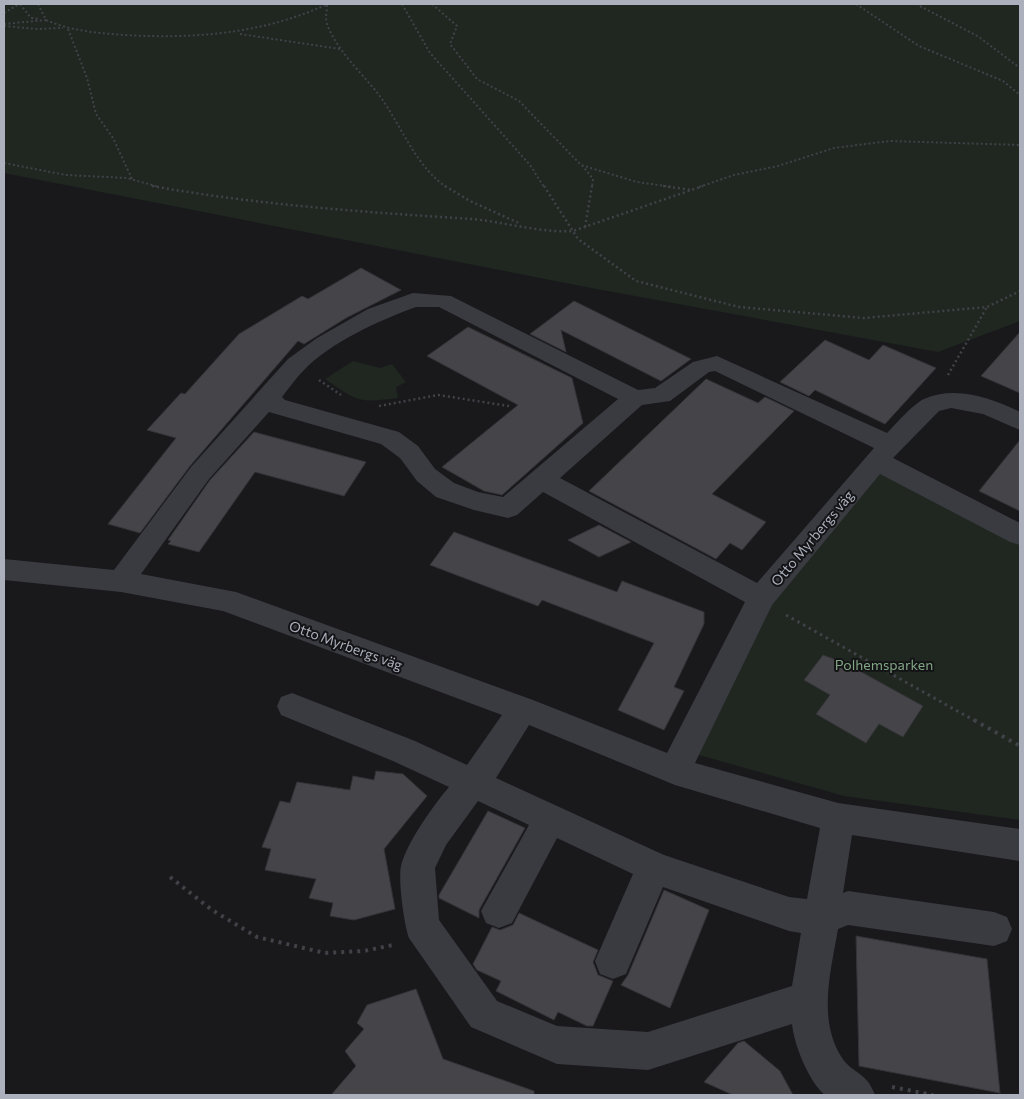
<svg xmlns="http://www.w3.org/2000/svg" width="1024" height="1099" viewBox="0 0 1024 1099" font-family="Commissioner,sans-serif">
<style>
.green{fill:#1f2720}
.building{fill:#444449;stroke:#343338}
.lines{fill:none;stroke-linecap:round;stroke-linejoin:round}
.path-far3{stroke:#404248;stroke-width:2;stroke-dasharray:2 2.5;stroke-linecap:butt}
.path-far2{stroke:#404248;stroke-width:2.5;stroke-dasharray:2 3;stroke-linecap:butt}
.path-far1{stroke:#404248;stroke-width:3;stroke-dasharray:2.5 4;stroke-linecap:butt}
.path{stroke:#404248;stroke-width:4;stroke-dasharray:3 5;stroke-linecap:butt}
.minor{fill:#3a3b41;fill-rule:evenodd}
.labels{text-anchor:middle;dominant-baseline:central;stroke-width:4;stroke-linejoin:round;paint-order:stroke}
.street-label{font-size:14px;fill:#abb0bc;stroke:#141417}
.park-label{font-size:14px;fill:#82a785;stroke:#141417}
</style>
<rect width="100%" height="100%" fill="#19191c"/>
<path class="green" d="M4,4H1020V321L938,352L586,287L4,173Z
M353,361L380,368L392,364L406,382L396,387L398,398C357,403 359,402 325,379Z
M877,461L1020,534V820L844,796L685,751L761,598Z"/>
<path class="building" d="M361,268L401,290L346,318L304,344L298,341L190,466L140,533L108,524L176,438L147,430L181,393L185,394L239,334L302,296L308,299Z
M574,301L691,359L661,381L561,330L566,352L530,334Z
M468,327L572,378L583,423L502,495L484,491L442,467L518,405L427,356Z
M1020,332V393L981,376Z
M825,340L869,360L883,345L936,368L885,424L815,390L809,396L780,382Z
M706,379L758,403L765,397L794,411L712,494L766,522L742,550L730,543L716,559L589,491Z
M254,432L366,462L344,496L255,472L199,552L168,544L171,541L168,540L210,480Z
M1020,440V511L979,491Z
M599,525L631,542L599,557L568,540Z
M454,532L617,592L622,581L704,612V624L674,687L684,691L664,730L618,710L654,643L542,600L538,606L430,565Z
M823,655L847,664L923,706L903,737L879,724L866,743L816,714L830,695L804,680Z
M376,771L403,774L427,796L384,849L395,909L354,920L330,916L333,903L309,898L316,879L265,870L271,849L262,847L280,801L290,803L297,782L350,790L353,776L374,780Z
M488,811L525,828L479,910V918L439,898V895Z
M664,890L709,910L670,1008L621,985L628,975Z
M519,913L598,950L593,962L598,975L613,981L593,1026H587L558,1012L554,1020L496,991L501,981L477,970L473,964L492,927L500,930L513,925Z
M856,936L987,959L1000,1093L859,1066Z
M416,989L443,1059L534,1091V1095H331L356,1066L345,1051L364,1029L357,1023L367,1005Z
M744,1041L780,1071L793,1095H733L704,1082L738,1043Z"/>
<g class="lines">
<path class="path-far3" d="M20,4L31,18L40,19
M38,4L46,20C71,31 97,33 124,35C195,39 262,34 328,4
M402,4L430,53L530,165L544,187
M432,4L457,26L450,44L477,79L519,101L581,165L637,182L672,187
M856,4L919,46L1003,81L1020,95
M916,4L979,37L1020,68
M327,5C327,11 325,18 327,24C337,51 362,73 379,95C402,126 414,164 446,187
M4,13L19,4
M4,24L46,20
M4,26L37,29L63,28
M68,29L87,78L96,114L113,138L132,179
M240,34L340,49
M4,163L66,175L127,178L159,187
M582,165L593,179L592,187
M699,187L734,175L778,166L834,148L890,141L1020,145"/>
<path class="path-far2" d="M152,186C258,205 364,212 472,219C505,222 539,233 573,231L703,186
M445,186L470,201L521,224
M544,186L578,239L636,281L739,307L864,318L987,307L1020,291
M663,186L692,190
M585,227L592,186
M948,375L987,307
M319,380L341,395
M379,406L438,395L509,406"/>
<path class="path-far1" d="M786,615L977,722"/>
<path class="path" d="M974,720L1020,746
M170,877L212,910L257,937L325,953L364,951L393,945
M892,1087L933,1095"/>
<path class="minor" d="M413,293L451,296L638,390L655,388L693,362L717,356L887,433C896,424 913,404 924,399C955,385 992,398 1020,412V430L983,414L951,408L939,411L893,458L1020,523V545L1010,542L880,474L772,605L695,763L838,803L1020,829V861L852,835L843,893L848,891L994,912L1007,917L1012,929L1007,941L994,946L848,925L838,929C831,971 817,1019 842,1058C853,1074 866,1071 875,1095H825C809,1082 794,1045 792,1024L648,1070L557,1064L471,1027L409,938C404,925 398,880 401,866C407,842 433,806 449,787L393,761L281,715L277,706L281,697L292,693L415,741L467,765L502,715L223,611L121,592L4,580V559L114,570L191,467L288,359L317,338L368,309ZM416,307H439L618,399L503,497L478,492L454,483L435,469L418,446L399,432L285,400L282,397C289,388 296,378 304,370C331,342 380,320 416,307ZM715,371L874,448L757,583L560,478L642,405L670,401L709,372ZM269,412L381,444L400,458L417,481L436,497L474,510L508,518L517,515L543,492L745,602L667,753L533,700L236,592L141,574L209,479ZM529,725L675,785L820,828L807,899L789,897L664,855L496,778ZM478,801L529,825L481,911L486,923L499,928L512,923L557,838L633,874L595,961L600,974L613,979L626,974L663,887L789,931L801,933L792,986L648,1032L557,1026L497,1001L439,920L435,868L446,845Z"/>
</g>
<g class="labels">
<g class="street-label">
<text transform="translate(812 538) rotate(-50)">Otto Myrbergs väg</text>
<text transform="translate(346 645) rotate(20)">Otto Myrbergs väg</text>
</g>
<g class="park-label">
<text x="884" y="664">Polhemsparken</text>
</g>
</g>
<rect width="1024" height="1099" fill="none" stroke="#abb0bc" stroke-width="10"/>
</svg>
